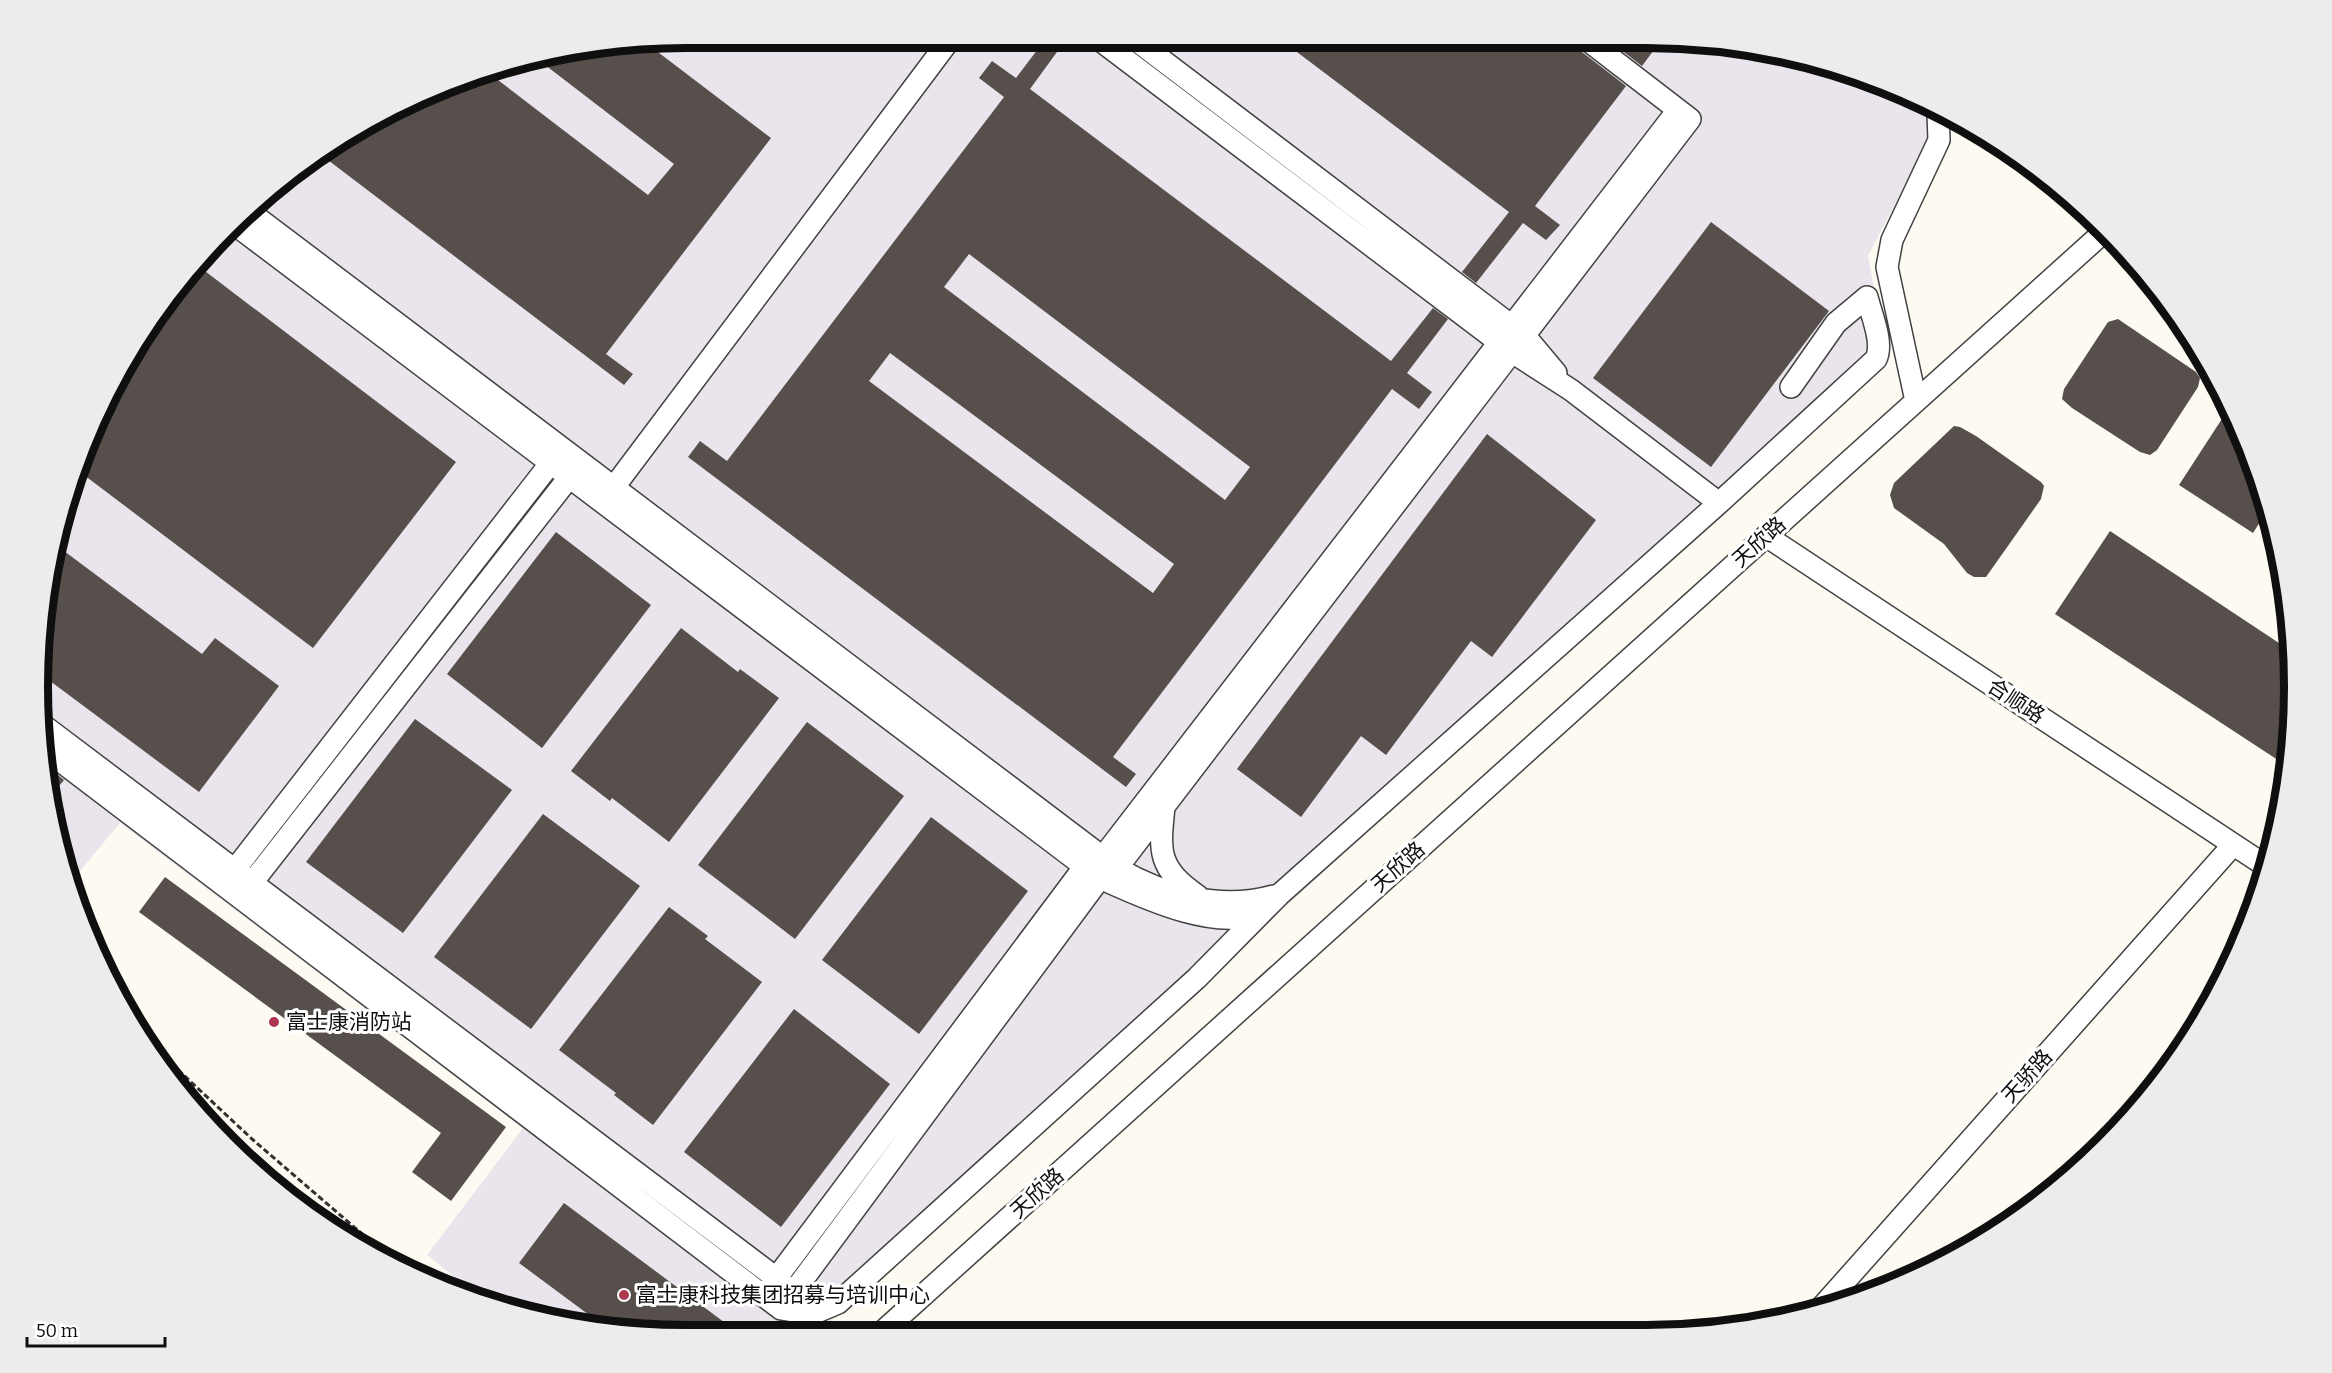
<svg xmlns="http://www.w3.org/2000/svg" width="2332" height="1373" viewBox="0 0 2332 1373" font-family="Bitter,'Noto Sans SC',serif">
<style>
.industrial{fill:#eae5ec}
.building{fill:#564f4c;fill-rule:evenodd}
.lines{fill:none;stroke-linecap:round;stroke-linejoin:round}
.minor-casing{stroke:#424242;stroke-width:24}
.path{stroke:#313131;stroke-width:3;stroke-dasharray:6 3;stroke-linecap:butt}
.minor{stroke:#fff;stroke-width:21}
.poi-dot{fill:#ae384f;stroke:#fff;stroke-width:2}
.labels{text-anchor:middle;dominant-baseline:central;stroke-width:6;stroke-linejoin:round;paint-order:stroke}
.street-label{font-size:21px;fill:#0f0f0f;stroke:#fff}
.poi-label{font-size:21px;fill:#0f0f0f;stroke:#fff;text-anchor:start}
.rim{fill:none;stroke:#0f0f0f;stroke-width:8}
</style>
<rect width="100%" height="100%" fill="#fdfaf2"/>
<path class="industrial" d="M1688,39L1810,63L1938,122L1868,256L1887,358L817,1334H644L487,1303L427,1255L523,1128L120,823L69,884L43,772L38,686L43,601L72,478L147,326L227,228L292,171L399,105L478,72L601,43Z"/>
<path class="building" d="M1574,39L1578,49L1626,86L1535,206L1560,225L1546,240L1523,223L1476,283L1462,272L1509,212L1281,40Z
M1607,39H1662L1642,66Z
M1044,41H1065L1030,89L1391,361L1433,308L1448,319L1407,373L1432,392L1419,409L1392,389L1113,757L1136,774L1126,787L688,457L700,441L727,461L1004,97L979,78L992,61L1016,78ZM969,254L1250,467L1225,500L944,287ZM890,353L1174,564L1153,593L869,381Z
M601,43H646L771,138L606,354L633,374L624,385L320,154L399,105L485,70L648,195L674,164L536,58Z
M1711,222L1829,311L1711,467L1593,378Z
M197,265L456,462L313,648L76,469L147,326Z
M2118,319L2196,372L2200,378L2198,387L2157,450L2150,455L2140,452L2072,408L2062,399L2064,389L2108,322Z
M2229,408L2245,438L2267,511L2253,533L2179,485Z
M1954,426L1960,427L1976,436L2041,482L2044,486L2041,499L1986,577H1974L1967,573L1944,544L1894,508L1890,495L1894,483Z
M1487,434L1596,520L1492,657L1471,641L1386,755L1361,736L1301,817L1237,769Z
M2110,531L2291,651L2294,687L2287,766L2055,614Z
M556,532L651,605L542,748L447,674Z
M56,545L202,654L215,638L279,686L199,792L38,672L43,601Z
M681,628L738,672L740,669L779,698L669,842L612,798L610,801L571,771Z
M415,719L512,790L403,933L306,862Z
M807,722L904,796L795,939L698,865Z
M43,763L64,780L49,798L43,772Z
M543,814L640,886L531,1029L434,957Z
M931,817L1028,891L919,1034L822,960Z
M165,877L506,1127L451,1201L412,1172L441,1133L139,912Z
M669,907L708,936L705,939L762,982L653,1125L614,1095L616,1093L559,1050Z
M794,1009L890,1084L781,1227L684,1152Z
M564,1203L740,1334H644L604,1326L519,1263Z"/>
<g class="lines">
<defs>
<path id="minor" d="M1101,41L1512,352L1571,390L1719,503
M1137,41L1525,336L1556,373
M247,210L1117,868C1163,895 1220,911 1273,896
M233,223L1100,878C1140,896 1219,934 1261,911
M1916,401L1887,267L1892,240L1939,140L1938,113
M605,499L948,42
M1766,536L2266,866
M40,723L788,1287
M42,747L781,1309L812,1314L838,1303L1197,978L1279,895L1719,503L1876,359C1884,343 1871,314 1867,297L1836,323L1791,387
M1164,807C1159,853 1158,868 1198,896
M226,881L560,451
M244,893L578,466
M763,1296L1085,866L1103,857L1678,110
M1821,1308L2233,845
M781,1309L1100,878L1117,868L1690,119L1586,39
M880,1334L2106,230"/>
</defs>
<use href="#minor" class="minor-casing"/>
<path class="path" d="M145,1039L252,1139L390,1258"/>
<use href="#minor" class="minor"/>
</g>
<g class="poi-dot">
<circle cx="274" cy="1022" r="6"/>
<circle cx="624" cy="1295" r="6"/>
</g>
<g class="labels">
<g class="street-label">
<text transform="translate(1759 542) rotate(-42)">天欣路</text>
<text transform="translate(2016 701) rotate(33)">合顺路</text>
<text transform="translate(1398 867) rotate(-42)">天欣路</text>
<text transform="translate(2027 1076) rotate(-48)">天骄路</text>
<text transform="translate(1037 1193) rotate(-42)">天欣路</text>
</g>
<g class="poi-label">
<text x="286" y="1022">富士康消防站</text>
<text x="636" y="1295">富士康科技集团招募与培训中心</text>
</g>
</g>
<path d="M0 0H2332V1373H0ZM686 48H1646A638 638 0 0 1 2284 686V687A638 638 0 0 1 1646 1325H686A638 638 0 0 1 48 687V686A638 638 0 0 1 686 48Z" fill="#ececec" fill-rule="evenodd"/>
<path class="rim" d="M686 48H1646A638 638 0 0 1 2284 686V687A638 638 0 0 1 1646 1325H686A638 638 0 0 1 48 687V686A638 638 0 0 1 686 48Z"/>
<path d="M27 1337v9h138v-9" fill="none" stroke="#0f0f0f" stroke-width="3"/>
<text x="36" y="1337" font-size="18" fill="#0f0f0f" stroke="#ffffff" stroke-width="4.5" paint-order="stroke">50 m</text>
</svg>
